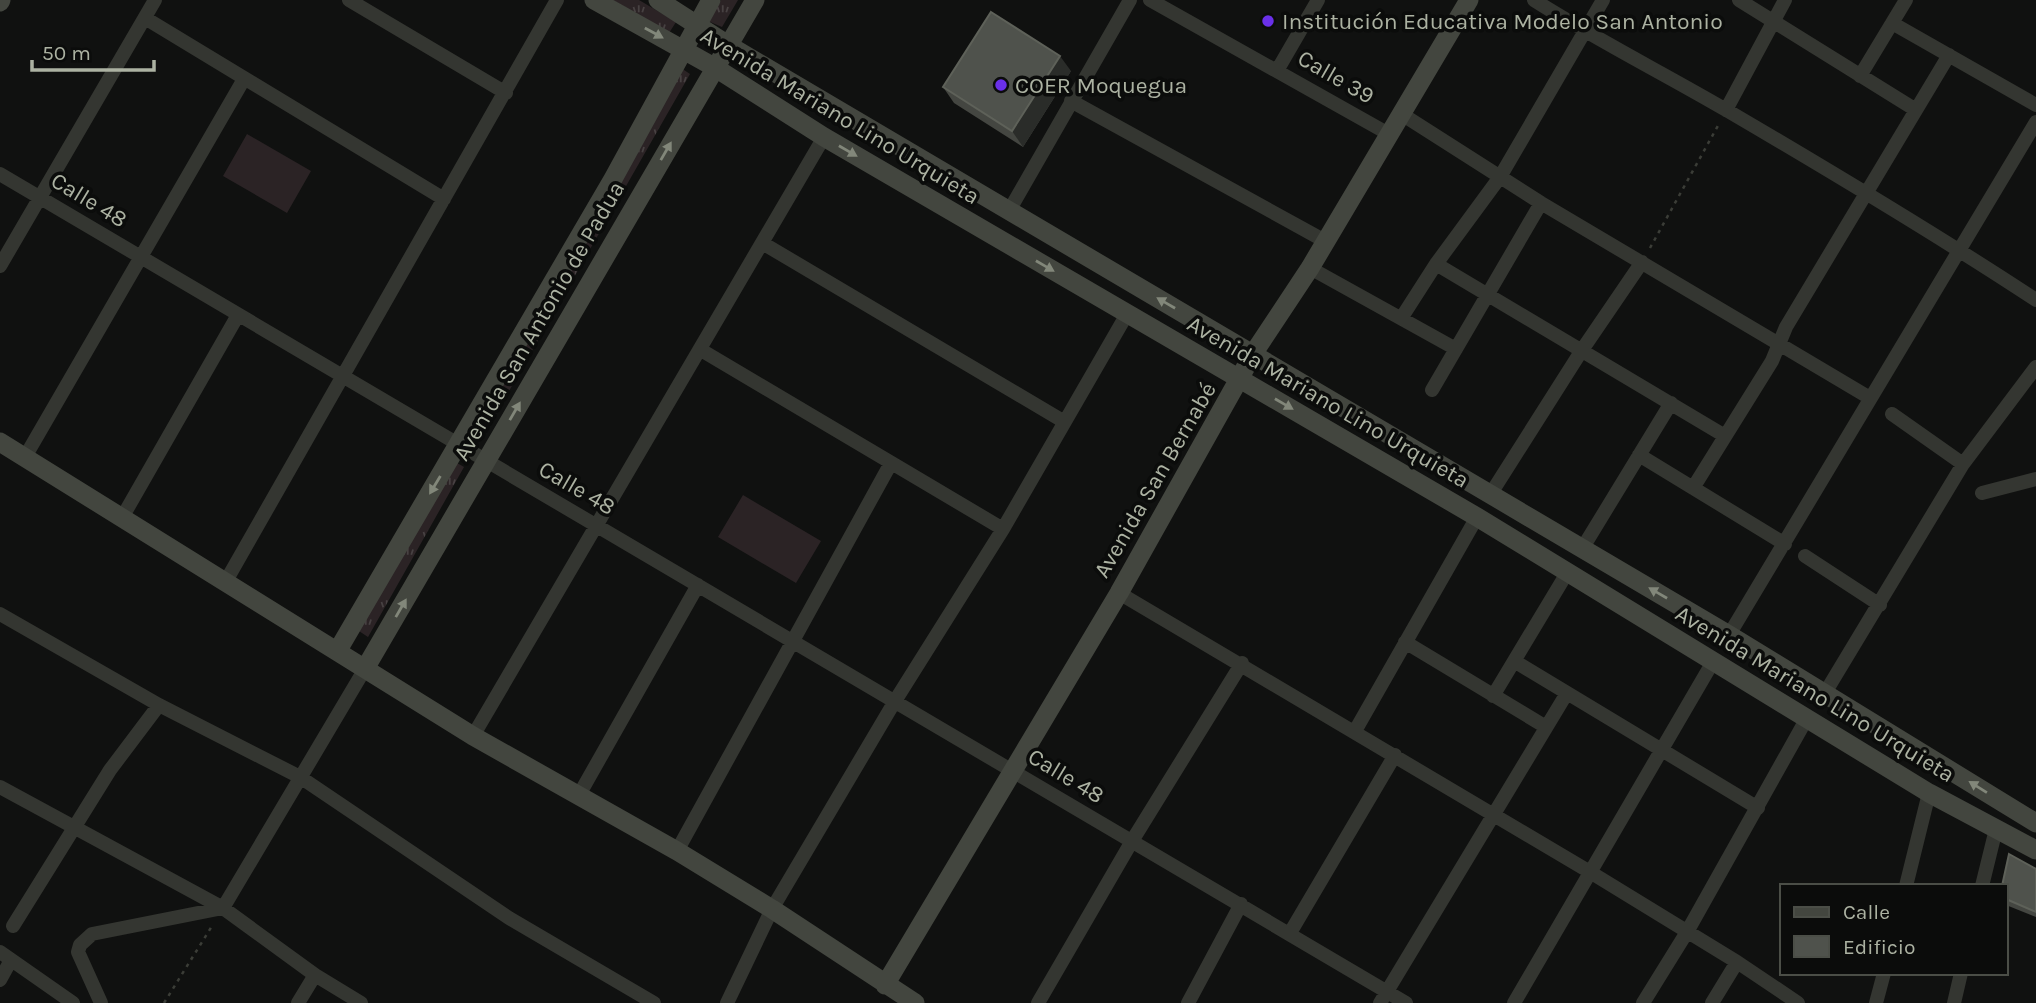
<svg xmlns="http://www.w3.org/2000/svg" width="2036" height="1003" viewBox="0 0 2036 1003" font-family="Karla,sans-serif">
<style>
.grass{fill:url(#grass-tufts)}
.garden{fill:#2b2325}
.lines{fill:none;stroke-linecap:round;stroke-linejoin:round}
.path{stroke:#3b3d37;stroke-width:2.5;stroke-dasharray:3.5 5;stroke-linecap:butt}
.street{stroke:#343631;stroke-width:14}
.secondary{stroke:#43463f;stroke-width:19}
.wall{fill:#444641}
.shaded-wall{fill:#2a2c29}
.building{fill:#4f524c;stroke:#5e6159;stroke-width:2}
.oneway{fill:#82877a}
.poi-dot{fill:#6a30e9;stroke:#0b0c0b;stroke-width:2.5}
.labels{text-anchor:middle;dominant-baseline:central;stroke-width:7;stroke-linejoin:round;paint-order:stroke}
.poi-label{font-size:23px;fill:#acb2a2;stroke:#0b0c0b;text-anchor:start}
.street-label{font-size:23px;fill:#acb2a2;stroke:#0b0c0b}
</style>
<defs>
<pattern id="grass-tufts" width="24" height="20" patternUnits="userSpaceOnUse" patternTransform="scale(1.75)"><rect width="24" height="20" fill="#2b2325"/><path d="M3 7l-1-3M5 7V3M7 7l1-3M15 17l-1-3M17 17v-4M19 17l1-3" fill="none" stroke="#474142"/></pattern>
</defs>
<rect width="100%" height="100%" fill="#101110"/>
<path class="grass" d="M613,0H639L676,22L669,33Z
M721,0H738L722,27L708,21Z
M681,68L690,74L485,433L477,429Z
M457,463L464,467L368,637L359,631Z"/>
<path class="garden" d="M247,134L311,171L287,213L223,176Z
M743,495L821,541L796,583L718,537Z"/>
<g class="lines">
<path class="path" d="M1650,248L1720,122
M164,1003L212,926"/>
<path class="street" d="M349,0L506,93
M1150,0L1387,133
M1534,0C1597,40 1663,73 1728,111C1832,172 1936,234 2036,300
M1739,0L1916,110
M145,18L444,199
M1892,23L2036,105
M1278,69L1318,0
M1860,76L1906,0
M1071,101L1325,241
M1726,110L1785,0
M1400,113L1541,203L1870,398
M0,174L1406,1003
M1009,211L1130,0
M764,244L1063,421
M1436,264L1725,436
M0,266L155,0
M1310,268L1456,349
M1402,317L1436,264L1500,177L1603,0
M701,350L1003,529
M1432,390L1541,203
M1892,414L1963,464
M1639,455L1785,544
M25,457L244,79
M1693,488L1772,361L1786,327L1949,55
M1982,493L2036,479
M1490,495L1582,350L1642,262
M123,516L238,315
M1582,549L1671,403
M1805,556L1880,605
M226,581L557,0
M1119,593L1590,872L1737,962L1798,1003
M0,614L159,705L300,777L509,918L654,1003
M1729,635L2036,122
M1405,642L1546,727
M1514,661L1758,808
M1825,693L1963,464L2036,367
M1493,696L1567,573
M1355,731L1477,517
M473,736L824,137
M0,787L223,908L315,975L361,1003
M579,795L698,585
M677,851L891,463
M1906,886L1929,793
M1982,886L1996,829
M13,926L110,770L159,705
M1290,933L1395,755
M0,952L73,1003
M0,980L11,960
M101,1003L78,952L80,945L92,934L223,908L366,667
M298,1003L315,975
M727,1003L772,909L895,701L1003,529L1127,314
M1038,1003L1132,841L1242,663
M1188,1003L1241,904
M1380,1003L1567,693
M1514,1003L1714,660
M1643,1003L1687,932L1807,718
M1712,1003L1737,962
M1876,1003L1884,973
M1954,1003L1961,973"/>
<path class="secondary" d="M594,0L714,67L824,137L1477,517L1929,793L2036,850
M658,0L728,45L1729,635L2036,823
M0,2L1,0
M0,442L473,736L677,851L772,909L915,1003
M338,650L613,179L711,0
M366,667L755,0
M885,985L1119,593L1253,354L1310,268L1469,0"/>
</g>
<path class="wall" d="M1071,71L1023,147L954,103L943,87Z
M2036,869V917L2006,905V886Z"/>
<path class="shaded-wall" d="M1060,56L1071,71L1023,147L1012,131Z"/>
<path class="building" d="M991,12L1060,56L1012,131L943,87Z
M2009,854L2036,869V912L2006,899V886H2002Z"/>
<defs><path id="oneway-solid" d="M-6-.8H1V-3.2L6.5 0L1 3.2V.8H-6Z" transform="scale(1.75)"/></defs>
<g class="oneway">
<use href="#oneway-solid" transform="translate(654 33) rotate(29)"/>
<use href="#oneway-solid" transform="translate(666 151) rotate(-60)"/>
<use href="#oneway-solid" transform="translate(848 151) rotate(30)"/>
<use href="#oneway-solid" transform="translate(1045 266) rotate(30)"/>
<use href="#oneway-solid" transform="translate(1166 303) rotate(-150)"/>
<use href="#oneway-solid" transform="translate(1284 404) rotate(30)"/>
<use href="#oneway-solid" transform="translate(515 411) rotate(-60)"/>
<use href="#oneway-solid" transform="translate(435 485) rotate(121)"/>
<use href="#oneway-solid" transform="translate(1658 593) rotate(-150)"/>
<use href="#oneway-solid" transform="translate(401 608) rotate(-60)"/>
<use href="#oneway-solid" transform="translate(1978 787) rotate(-148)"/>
</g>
<g class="poi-dot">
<circle cx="1268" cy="21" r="7"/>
<circle cx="1001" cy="85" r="7"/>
</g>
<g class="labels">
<g class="poi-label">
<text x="1282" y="21">Institución Educativa Modelo San Antonio</text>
<text x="1015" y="85">COER Moquegua</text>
</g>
<g class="street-label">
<text transform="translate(1336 77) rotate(30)">Calle 39</text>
<text transform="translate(840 116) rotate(31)">Avenida Mariano Lino Urquieta</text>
<text transform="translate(89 200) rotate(31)">Calle 48</text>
<text transform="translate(539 321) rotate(-60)">Avenida San Antonio de Padua</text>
<text transform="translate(1328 402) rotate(30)">Avenida Mariano Lino Urquieta</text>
<text transform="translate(1155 480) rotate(-60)">Avenida San Bernabé</text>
<text transform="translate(577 488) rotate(30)">Calle 48</text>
<text transform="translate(1815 694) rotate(31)">Avenida Mariano Lino Urquieta</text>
<text transform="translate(1066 776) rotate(31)">Calle 48</text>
</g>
</g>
<rect x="1780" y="884" width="228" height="91" fill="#0b0c0b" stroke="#4b4e47" stroke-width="2"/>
<rect x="1794" y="907" width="35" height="10" fill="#43463f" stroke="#4b4e47" stroke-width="2"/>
<text x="1843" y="919" font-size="21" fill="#acb2a2">Calle</text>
<rect x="1794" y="936" width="35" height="21" fill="#4f524c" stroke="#4b4e47" stroke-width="2"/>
<text x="1843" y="954" font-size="21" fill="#acb2a2">Edificio</text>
<path d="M32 60v10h122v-10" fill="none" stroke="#acb2a2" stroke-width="3.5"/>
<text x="42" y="60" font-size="21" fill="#acb2a2" stroke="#0b0c0b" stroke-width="5" paint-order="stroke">50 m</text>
</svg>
